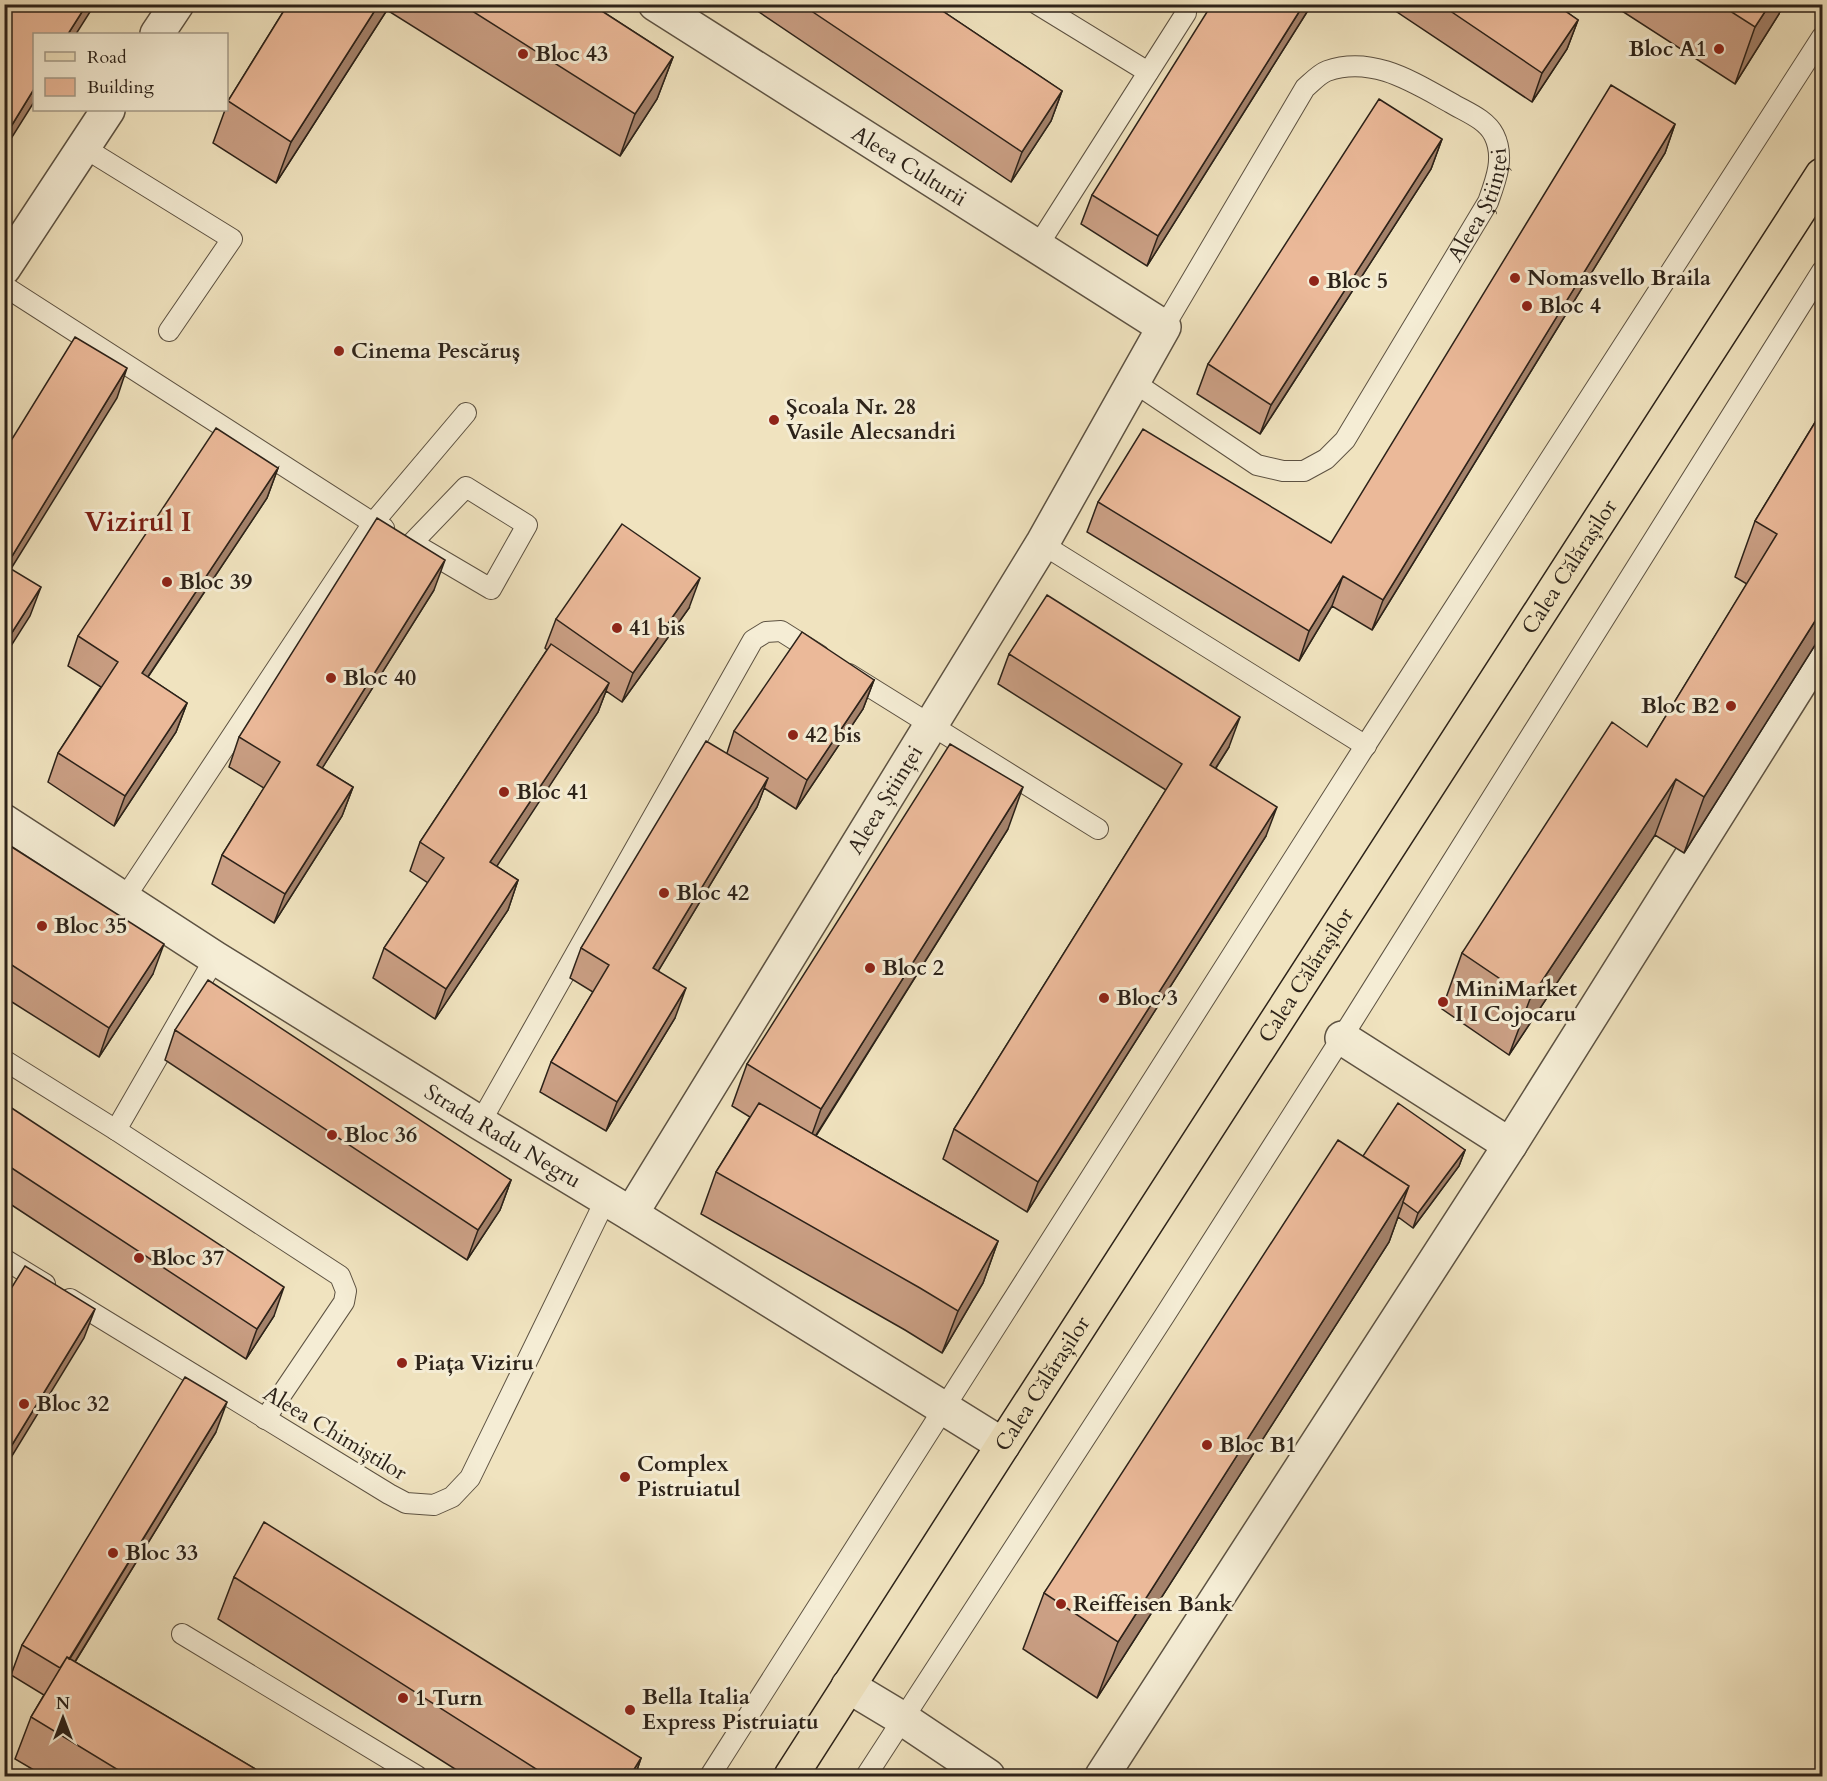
<svg xmlns="http://www.w3.org/2000/svg" width="1827" height="1781" viewBox="0 0 1827 1781" font-family="Cardo,serif">
<style>
.lines{fill:none;stroke-linecap:round;stroke-linejoin:round}
.service-casing{stroke:#5d5242;stroke-width:22}
.minor-casing{stroke:#5d5242;stroke-width:36}
.primary-casing{stroke:#2c2219;stroke-width:36}
.service{stroke:#f5edd5;stroke-width:20}
.minor{stroke:#f5edd5;stroke-width:33}
.primary{stroke:#f0e3bf;stroke-width:33}
.wall{fill:#ca9f84;stroke:#2c2219;stroke-width:1.5}
.shaded-wall{fill:#a4826b;stroke:#2c2219;stroke-width:1.5}
.building{fill:#ebb999;stroke:#2c2219;stroke-width:1.5}
.poi-dot{fill:#8f2418;stroke:#f5edd5;stroke-width:2}
.labels{text-anchor:middle;dominant-baseline:central;stroke-width:6;stroke-linejoin:round;paint-order:stroke}
.poi-label{font-size:22px;font-weight:bold;fill:#2c2219;stroke:#f5edd5;text-anchor:start}
.street-label{font-size:22px;fill:#2c2219;stroke:#f5edd5}
.district-label{font-size:28px;font-weight:bold;fill:#7a1f14;stroke:#f5edd5}
</style>
<rect width="100%" height="100%" fill="#f0e3bf"/>
<filter id="stains"><feTurbulence type="fractalNoise" baseFrequency=".00333" numOctaves="4"/><feColorMatrix values="0 0 0 0 .2 0 0 0 0 .09 0 0 0 0 .02 0 0 0 .5 -.17"/></filter>
<radialGradient id="worn" r=".72"><stop offset=".6" stop-color="#630" stop-opacity="0"/><stop offset="1" stop-color="#630" stop-opacity=".3"/></radialGradient>
<g class="lines">
<defs>
<g id="service">
<path d="M1037,4L1148,72"/>
<path d="M83,147L232,239L169,331"/>
<path d="M1037,247L1186,13L1185,4"/>
<path d="M4,286L373,523L124,899"/>
<path id="s1" d="M1132,381L1257,465L1283,471H1304L1326,459L1345,440L1488,202C1496,180 1505,157 1494,135C1486,119 1466,112 1451,103C1413,82 1372,55 1327,71C1319,74 1311,83 1305,88L1164,327"/>
<path d="M384,528L373,523L466,413"/>
<path d="M413,542L466,487L527,525L491,589L423,549"/>
<path d="M1042,544L1366,746"/>
<path d="M849,674L1098,829"/>
<path d="M4,1060L116,1130L340,1276L346,1291L344,1302L265,1419"/>
<path d="M480,1123L753,640L766,632L781,631L819,655"/>
<path d="M116,1130L215,958"/>
<path d="M4,1259L45,1284"/>
<path d="M70,1299L389,1494L406,1503L434,1505L452,1497L470,1478L606,1199"/>
<path d="M182,1634L417,1776"/>
<path d="M710,1776L1362,751L1822,37"/>
<path d="M866,1776L1165,1315L1351,1023L1822,271"/>
</g>
<g id="minor">
<path d="M157,34L177,4"/>
<path d="M4,268L108,110"/>
<path id="s2" d="M4,821L215,958L480,1123L631,1214L1003,1445"/>
<path d="M1342,1038L1510,1145L1822,648"/>
<path id="s3" d="M631,1214L1042,544L1164,327L655,4"/>
<path d="M848,1686L903,1719L988,1776"/>
<path d="M1102,1776L1510,1145"/>
</g>
<g id="primary">
<path id="s4" d="M791,1776L1003,1445L1822,175"/>
</g>
</defs>
<use href="#service" class="service-casing"/>
<use href="#minor" class="minor-casing"/>
<use href="#primary" class="primary-casing"/>
<use href="#service" class="service"/>
<use href="#minor" class="minor"/>
<use href="#primary" class="primary"/>
</g>
<path class="wall" d="M288,4H591L673,57L657,99L620,156L387,10L276,183L213,143L225,110H226V105L228,101Z
M747,4H932L1062,91L1051,121L1011,182Z
M1312,4L1147,266L1081,224L1092,195Z
M1385,4H1555L1578,20L1567,49L1532,102Z
M1611,4H1783L1779,14L1735,84Z
M1675,124L1665,153L1372,630L1332,606L1299,661L1087,532L1098,502L1331,543Z
M1442,139L1431,169L1260,434L1197,394L1208,364Z
M1822,411V634L1684,853L1655,835L1509,1055L1442,1009L1462,953L1647,747L1747,584L1735,577L1755,521Z
M278,468L267,498L148,677L187,703L176,732L114,826L48,782L58,753L101,687L68,666L78,636Z
M434,590L322,768L353,787L342,816L274,923L212,884L222,855L264,788L229,767L239,737Z
M689,608L622,702L606,691L598,712L496,866L518,880L508,910L435,1019L373,978L384,948L428,883L410,871L420,842L547,650L545,648L556,619Z
M1009,654L1229,747L1216,768L1266,836L1027,1212L943,1159L954,1129L1166,790L998,684Z
M874,680L863,709L796,809L764,788L757,807L658,971L675,1018L606,1131L540,1092L551,1062L593,992L570,978L581,948L727,753L734,731Z
M1008,829L816,1136L998,1241L983,1283L942,1353L905,1330L701,1214L716,1172L750,1117L732,1106L747,1064Z
M4,842L153,974L99,1057L4,997Z
M175,1030L511,1180L500,1210L467,1260L165,1060Z
M4,1103L274,1316L246,1359L4,1200Z
M1465,1150L1459,1166L1413,1228L1398,1217L1389,1242L1097,1698L1023,1649L1044,1593L1363,1156Z
M216,1432L75,1662L267,1776H44L15,1759L31,1717L44,1695L11,1675L22,1645Z
M234,1577L641,1758L635,1776H466L218,1619Z"/>
<path class="shaded-wall" d="M87,4H95L76,34H68Z
M379,4H389L387,10L276,183L291,142Z
M1304,4H1312L1147,266L1158,236Z
M1770,4H1783L1779,14L1735,84L1755,27Z
M1578,20L1567,49L1532,102L1542,73Z
M673,57L657,99L620,156L635,114Z
M34,89V102L4,150V138Z
M1062,91L1051,121L1011,182L1022,152Z
M1675,124L1665,153L1372,630L1383,600Z
M1442,139L1431,169L1260,434L1271,405Z
M127,368L117,398L4,580L6,566Z
M278,468L267,498L131,702L142,673Z
M445,560L434,590L306,794L317,765Z
M1343,576L1332,606L1299,661L1309,631Z
M700,578L689,608L622,702L633,673Z
M41,587L30,616L4,657V645Z
M1822,610V634L1684,853L1704,797Z
M874,680L863,709L796,809L807,780Z
M609,683L598,712L480,892L490,862Z
M187,703L176,732L114,826L125,796Z
M1240,717L1229,747L1199,794L1210,765Z
M768,778L757,807L642,998L653,968Z
M1676,779L1655,835L1509,1055L1530,999Z
M353,787L342,816L274,923L285,894Z
M1023,787L1008,829L806,1151L821,1109Z
M1277,807L1266,836L1027,1212L1038,1182Z
M518,880L508,910L435,1019L446,989Z
M164,944L153,974L99,1057L109,1028Z
M686,988L675,1018L606,1131L617,1102Z
M1465,1150L1459,1166L1413,1228L1418,1213Z
M511,1180L500,1210L467,1260L478,1230Z
M1409,1186L1389,1242L1097,1698L1118,1642Z
M998,1241L983,1283L942,1353L958,1311Z
M284,1287L274,1316L246,1359L257,1329Z
M95,1309L84,1338L4,1469V1458Z
M227,1402L216,1432L52,1699L63,1670Z
M641,1758L635,1776H630Z"/>
<path class="building" d="M4,4H87L68,34H34V89L4,138Z
M288,4H379L291,142L228,101Z
M461,4H591L673,57L635,114Z
M801,4H932L1062,91L1022,152Z
M1212,4H1304L1158,236L1092,195Z
M1440,4H1555L1578,20L1542,73Z
M1719,4H1770L1755,27Z
M1611,85L1675,124L1383,600L1343,576L1309,631L1098,502L1143,429L1331,543Z
M1379,99L1442,139L1271,405L1208,364Z
M75,337L127,368L6,566L41,587L4,645V452Z
M1822,411V548L1820,552L1822,553V610L1704,797L1676,779L1530,999L1462,953L1612,722L1647,747L1777,534L1755,521Z
M216,428L278,468L142,673L187,703L125,796L58,753L118,662L78,636Z
M377,518L445,560L317,765L353,787L285,894L222,855L280,762L239,737Z
M622,524L700,578L633,673L556,619Z
M1047,595L1240,717L1210,765L1277,807L1038,1182L954,1129L1182,764L1009,654Z
M802,632L874,680L807,780L734,731Z
M551,644L609,683L490,862L518,880L446,989L384,948L444,858L420,842Z
M706,741L768,778L653,968L686,988L617,1102L551,1062L609,965L581,948Z
M950,744L1023,787L821,1109L747,1064Z
M4,842L164,944L109,1028L4,960Z
M208,980L511,1180L478,1230L175,1030Z
M4,1103L284,1287L257,1329L4,1163Z
M759,1103L998,1241L958,1311L920,1288L716,1172Z
M1398,1103L1465,1150L1418,1213L1403,1202L1409,1186L1363,1156Z
M1338,1140L1409,1186L1118,1642L1044,1593Z
M25,1266L95,1309L4,1458V1300Z
M185,1377L227,1402L69,1659L67,1657L60,1668L22,1645Z
M264,1522L641,1758L630,1776H547L234,1577Z
M67,1657L267,1776H128L31,1717Z"/>
<g class="poi-dot">
<circle cx="1719" cy="49" r="6"/>
<circle cx="523" cy="54" r="6"/>
<circle cx="1515" cy="278" r="6"/>
<circle cx="1314" cy="281" r="6"/>
<circle cx="1527" cy="306" r="6"/>
<circle cx="339" cy="351" r="6"/>
<circle cx="774" cy="420" r="6"/>
<circle cx="167" cy="582" r="6"/>
<circle cx="617" cy="628" r="6"/>
<circle cx="331" cy="678" r="6"/>
<circle cx="1731" cy="706" r="6"/>
<circle cx="793" cy="735" r="6"/>
<circle cx="504" cy="792" r="6"/>
<circle cx="664" cy="893" r="6"/>
<circle cx="42" cy="926" r="6"/>
<circle cx="870" cy="968" r="6"/>
<circle cx="1104" cy="998" r="6"/>
<circle cx="1443" cy="1002" r="6"/>
<circle cx="332" cy="1135" r="6"/>
<circle cx="139" cy="1258" r="6"/>
<circle cx="402" cy="1363" r="6"/>
<circle cx="24" cy="1404" r="6"/>
<circle cx="1207" cy="1445" r="6"/>
<circle cx="625" cy="1477" r="6"/>
<circle cx="113" cy="1553" r="6"/>
<circle cx="1061" cy="1604" r="6"/>
<circle cx="403" cy="1698" r="6"/>
<circle cx="630" cy="1710" r="6"/>
</g>
<g class="labels">
<g class="poi-label">
<text x="1707" y="49" text-anchor="end">Bloc A1</text>
<text x="535" y="54">Bloc 43</text>
<text x="1527" y="278">Nomasvello Braila</text>
<text x="1326" y="281">Bloc 5</text>
<text x="1539" y="306">Bloc 4</text>
<text x="351" y="351">Cinema Pescăruș</text>
<text x="786" y="407">Școala Nr. 28<tspan x="786" dy="25">Vasile Alecsandri</tspan></text>
<text x="179" y="582">Bloc 39</text>
<text x="629" y="628">41 bis</text>
<text x="343" y="678">Bloc 40</text>
<text x="1719" y="706" text-anchor="end">Bloc B2</text>
<text x="805" y="735">42 bis</text>
<text x="516" y="792">Bloc 41</text>
<text x="676" y="893">Bloc 42</text>
<text x="54" y="926">Bloc 35</text>
<text x="882" y="968">Bloc 2</text>
<text x="1455" y="989">MiniMarket<tspan x="1455" dy="25">I I Cojocaru</tspan></text>
<text x="1116" y="998">Bloc 3</text>
<text x="344" y="1135">Bloc 36</text>
<text x="151" y="1258">Bloc 37</text>
<text x="414" y="1363">Piața Viziru</text>
<text x="36" y="1404">Bloc 32</text>
<text x="1219" y="1445">Bloc B1</text>
<text x="637" y="1464">Complex<tspan x="637" dy="25">Pistruiatul</tspan></text>
<text x="125" y="1553">Bloc 33</text>
<text x="1073" y="1604">Reiffeisen Bank</text>
<text x="642" y="1697">Bella Italia<tspan x="642" dy="25">Express Pistruiatu</tspan></text>
<text x="415" y="1698">1 Turn</text>
</g>
<g class="street-label">
<text transform="translate(909 166) rotate(32)">Aleea Culturii</text>
<text stroke="none"><textPath href="#s1" startOffset="522">Aleea Științei</textPath></text>
<text stroke="none"><textPath href="#s4" startOffset="1438">Calea Călărașilor</textPath></text>
<text stroke="none"><textPath href="#s3" startOffset="486">Aleea Științei</textPath></text>
<text stroke="none"><textPath href="#s4" startOffset="952">Calea Călărașilor</textPath></text>
<text stroke="none"><textPath href="#s2" startOffset="590">Strada Radu Negru</textPath></text>
<text stroke="none"><textPath href="#s4" startOffset="466">Calea Călărașilor</textPath></text>
<text transform="translate(335 1433) rotate(31)">Aleea Chimiștilor</text>
</g>
<g class="district-label">
<text x="138" y="522">Vizirul I</text>
</g>
</g>
<rect width="1827" height="1781" fill="none" stroke="#f0e3bf" stroke-width="24"/>
<rect x="6" y="6" width="1815" height="1769" fill="none" stroke="#2c2219" stroke-width="3"/>
<rect x="12" y="12" width="1803" height="1757" fill="none" stroke="#2c2219" stroke-width="1.5"/>
<rect x="33" y="33" width="195" height="78" fill="#f5edd5" stroke="#a59c8a" stroke-width="1.5"/>
<rect x="45" y="52" width="30" height="9" fill="#f0e3bf" stroke="#a59c8a" stroke-width="1.5"/>
<text x="87" y="63" font-size="18" fill="#2c2219">Road</text>
<rect x="45" y="78" width="30" height="18" fill="#ebb999" stroke="#a59c8a" stroke-width="1.5"/>
<text x="87" y="93" font-size="18" fill="#2c2219">Building</text>
<g transform="translate(63 1718)" stroke="#f5edd5" stroke-width="4.5" paint-order="stroke">
<path d="M0-4.5L10 22L0 15L-10 22Z" fill="#2c2219"/>
<text y="-9" font-size="16" font-weight="bold" text-anchor="middle" fill="#2c2219">N</text>
</g>
<rect width="100%" height="100%" filter="url(#stains)"/>
<rect width="100%" height="100%" fill="url(#worn)"/>
</svg>
